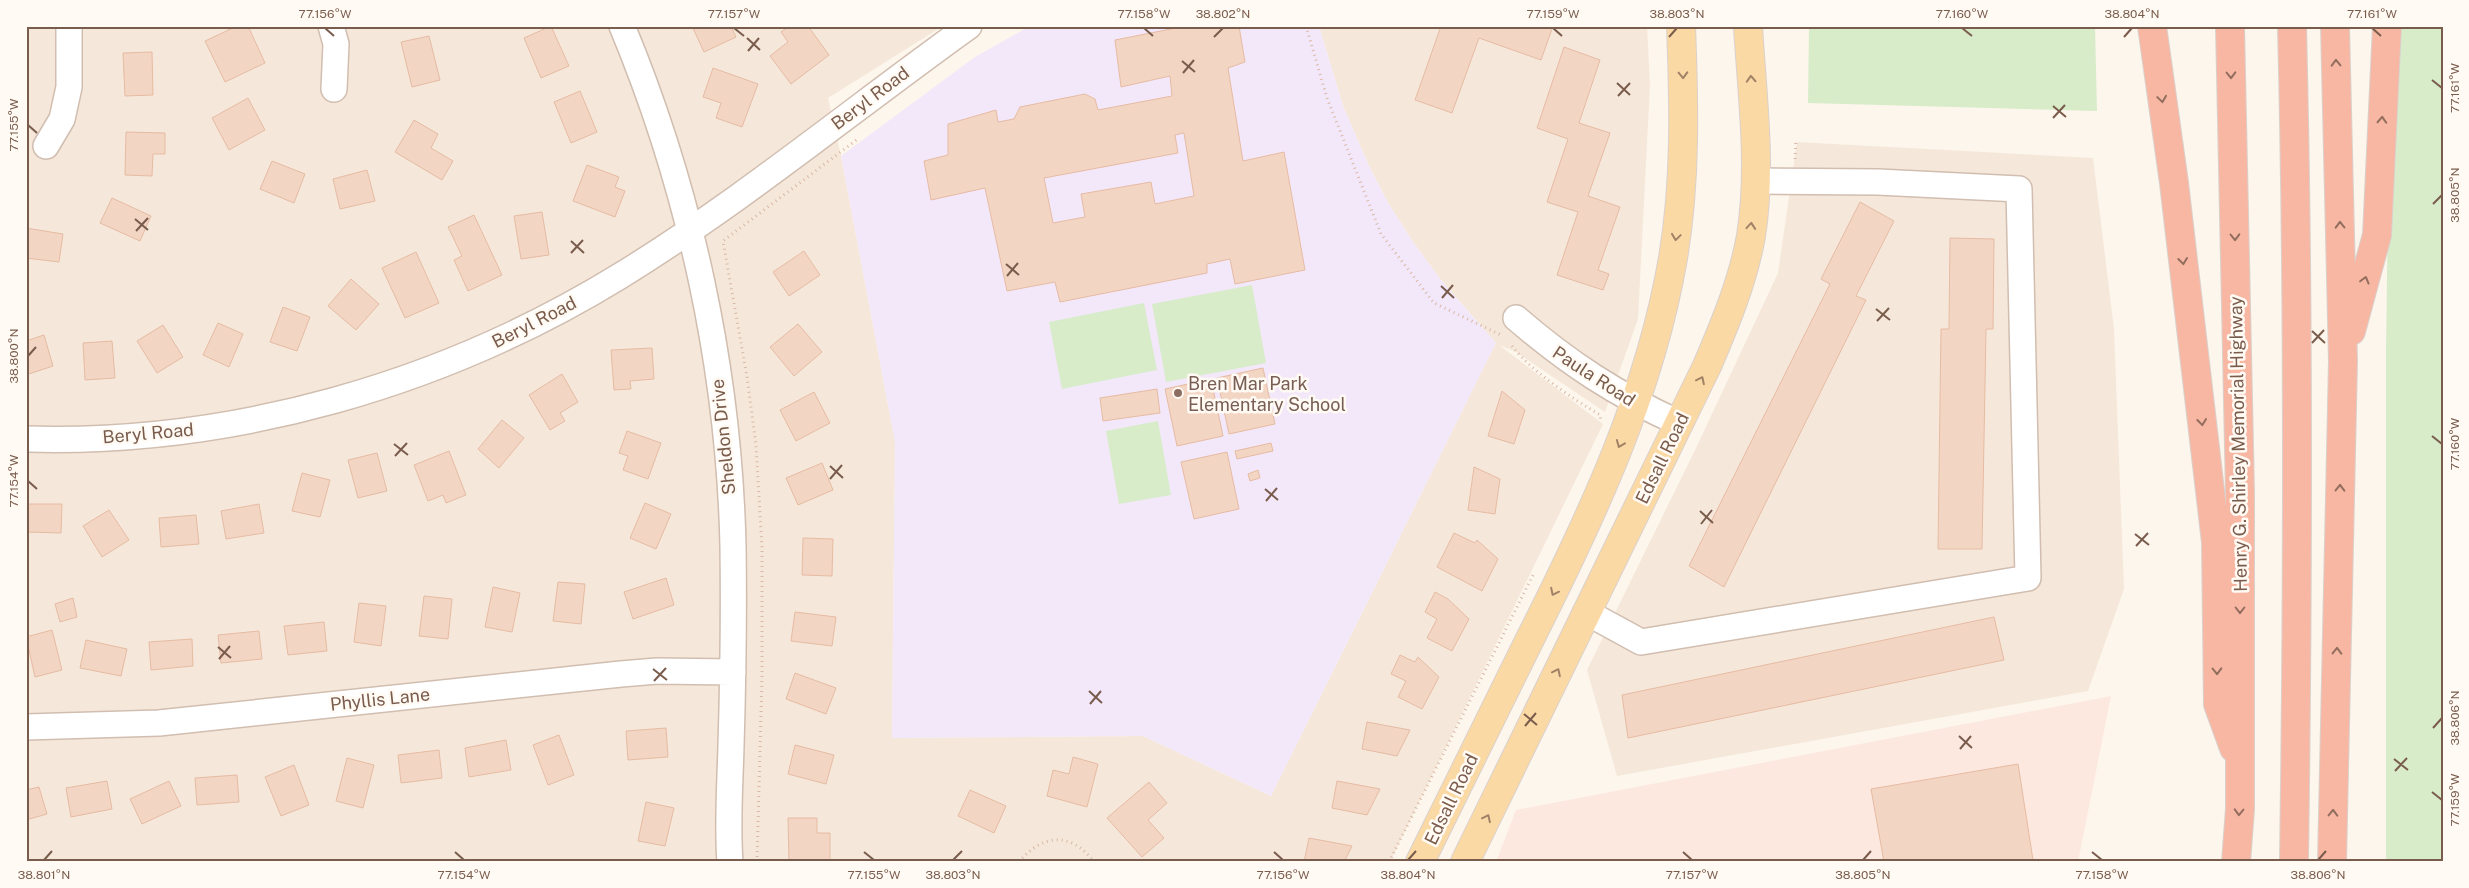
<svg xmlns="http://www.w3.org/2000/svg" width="2469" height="888" viewBox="0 0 2469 888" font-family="'Public Sans',sans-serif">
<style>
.residential{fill:#f5e8da}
.commercial{fill:#fde8e0}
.education{fill:#f3e8fa}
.green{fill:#d8ecc9}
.building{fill:#f3d5c3;stroke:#e6bba3;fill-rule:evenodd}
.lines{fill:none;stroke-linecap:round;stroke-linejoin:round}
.minor-casing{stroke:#d1beb0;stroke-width:28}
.major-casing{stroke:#dad1cd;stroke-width:30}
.highway-casing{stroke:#dad1cd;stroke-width:30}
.path{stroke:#d9b8a5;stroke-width:3;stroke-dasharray:1 4;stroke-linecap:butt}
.minor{stroke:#fff;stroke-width:25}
.major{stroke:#fbd9a5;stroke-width:28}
.highway{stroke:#f7b7a3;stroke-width:28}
.oneway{stroke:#936e5e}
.oneway2{stroke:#a18267}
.ticks{fill:none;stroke:#7a5c4d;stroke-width:2}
.education-dot{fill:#8d6e63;stroke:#fffaf3;stroke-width:2}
.labels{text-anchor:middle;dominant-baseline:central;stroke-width:5;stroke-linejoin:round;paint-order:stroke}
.street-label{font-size:18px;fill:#7a5c4d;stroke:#fffaf3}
.education-label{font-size:18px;fill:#785e54;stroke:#fffaf3;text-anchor:start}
.neatline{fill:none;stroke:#7a5c4d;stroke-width:2}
.ticks-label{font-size:12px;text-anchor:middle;fill:#7a5c4d}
</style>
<rect width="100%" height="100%" fill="#fdf6ec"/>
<path class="residential" d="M26,26H943L828,98L841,156L895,442L892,738L1143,736L1271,796L1496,343L1441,280L1413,242L1387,201L1369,166L1343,106L1319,26H1647L1650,85L1638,319L1605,412L1516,352L1499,345L1603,424L1390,862H26Z
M1797,142L2093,158L2114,329L2124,589L2088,691L1617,776L1587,670L1696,448L1778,273Z"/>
<path class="commercial" d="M2111,696L2078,862H1496L1516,810Z"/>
<path class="education" d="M1030,26H1319L1343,106L1369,166L1387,201L1413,242L1441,280L1496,343L1271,796L1143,736L892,738L895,442L841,156L975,57Z"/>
<path class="green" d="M1809,26H2095L2097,111L1808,103Z
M2399,26H2443V862H2386V350L2389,129Z
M1252,285L1266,363L1166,382L1152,304Z
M1144,303L1157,370L1062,389L1049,322Z
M1158,421L1171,495L1119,504L1106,431Z"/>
<path class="building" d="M237,26H248L265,63L225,82L205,41Z
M551,26L569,66L541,78L524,38Z
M692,26H731L736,37L704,52Z
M789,26H808L829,55L791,84L770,56L788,42L781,32Z
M1186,26H1239L1245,62L1228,68L1243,161L1284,152L1305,270L1235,284L1230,259L1207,264V273L1060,302L1055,282L1007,291L985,188L931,200L924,161L948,155V124L996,110L998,122L1014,119L1020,107L1085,94L1095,99L1098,110L1172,96L1170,76L1121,87L1115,40ZM1184,133L1194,196L1155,204L1151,182L1081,194L1085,217L1053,223L1044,178L1178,153L1175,135Z
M1441,26L1462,27L1553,26L1541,60L1479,38L1452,113L1415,100Z
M429,36L440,80L412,87L401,42Z
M1564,47L1600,60L1579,123L1610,133L1588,196L1620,207L1598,270L1609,274L1603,290L1557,275L1578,212L1547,202L1568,139L1537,128Z
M152,52L153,95L125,96L123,53Z
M713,68L758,84L742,127L716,118L721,103L703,97Z
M580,91L597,132L571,143L554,102Z
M248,98L265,130L229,150L212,118Z
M414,120L438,134L431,148L453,161L442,180L395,152Z
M126,132L165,133V154H153L152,176L125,175Z
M272,161L305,174L294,203L260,189Z
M587,165L619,177L615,187L625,191L615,217L573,201Z
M367,170L375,201L340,209L333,179Z
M112,198L151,216L140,241L100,223Z
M1860,202L1894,221L1856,296L1866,300L1724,587L1689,566L1830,284L1821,279Z
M542,212L549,255L521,259L514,216Z
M474,215L502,275L468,291L454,260L462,256L448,227Z
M26,228L63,234L59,262L26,258Z
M1950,238L1994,239L1993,329H1986L1982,549H1938L1941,329H1949Z
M804,251L820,275L789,296L773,272Z
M416,252L439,303L405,318L382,268Z
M351,279L379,304L356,330L328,306Z
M283,307L310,317L297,351L270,342Z
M218,323L243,334L229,367L203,355Z
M798,324L822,352L794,376L770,347Z
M163,325L183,357L157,373L137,341Z
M44,335L53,366L26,375V341Z
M112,341L115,378L85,380L83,343Z
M652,348L654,379L630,381L631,389L614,390L611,350Z
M1263,368L1275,424L1229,434L1217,378Z
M562,374L578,402L560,413L565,421L550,430L529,395Z
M1211,379L1223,436L1177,446L1165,389Z
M1157,389L1160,413L1103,421L1100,398Z
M1502,391L1525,410L1514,444L1488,436Z
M814,392L830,423L796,441L780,410Z
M502,420L524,438L499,468L478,449Z
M627,431L661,443L648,479L623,470L628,456L619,453Z
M1271,443L1273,451L1237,459L1235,451Z
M449,451L466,495L446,503L443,495L428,501L414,465Z
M1227,452L1239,509L1194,519L1181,462Z
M377,453L387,491L358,498L348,460Z
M822,463L833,490L798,505L786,478Z
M1474,467L1500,479L1495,514L1468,510Z
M1258,470L1260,478L1250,481L1248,474Z
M302,473L330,480L320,517L292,511Z
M645,503L671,514L656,549L630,538Z
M26,504H62L61,533L26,532Z
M259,504L264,533L226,539L221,511Z
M109,510L129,540L102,557L83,526Z
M196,515L199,544L161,547L159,518Z
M1454,533L1475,543L1477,540L1498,559L1482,591L1437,567Z
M803,538L833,539L832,576L802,575Z
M666,578L674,605L633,619L624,592Z
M558,582L585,584L581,624L553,621Z
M493,587L520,593L512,632L485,627Z
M1435,592L1448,599L1469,619L1452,651L1427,638L1437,619L1425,612Z
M424,596L452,599L448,639L419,636Z
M73,598L77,617L60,622L55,604Z
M359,603L386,606L381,646L354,642Z
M795,612L836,617L832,646L791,641Z
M1994,617L2004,660L1628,738L1622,695Z
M324,622L327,651L288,655L284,626Z
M52,630L62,670L35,677L26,637Z
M259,631L262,659L221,663L218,635Z
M192,639L193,666L151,670L149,642Z
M86,640L127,649L121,676L80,668Z
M1400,655L1415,662L1418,657L1439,677L1422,709L1398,697L1406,681L1391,674Z
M795,673L836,688L826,714L786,699Z
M1367,722L1410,730L1397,756L1362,749Z
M666,728L668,757L628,760L626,731Z
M559,735L574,775L548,785L533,745Z
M506,740L511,770L469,777L465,748Z
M795,745L834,755L826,784L788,774Z
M439,750L442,778L401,783L398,755Z
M1073,757L1098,764L1087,807L1047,796L1053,770L1069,774Z
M347,758L374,765L363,808L336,801Z
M2018,764L2033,860L1884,862L1871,789Z
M294,765L309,805L281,816L265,777Z
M237,775L239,802L197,805L195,778Z
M107,781L112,809L71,817L66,788Z
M169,781L181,806L142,824L130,799Z
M1337,781L1380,789L1367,815L1332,808Z
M1149,782L1167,803L1148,820L1164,838L1142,857L1107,818Z
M39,787L47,814L26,820V790Z
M970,790L1006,806L994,833L958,816Z
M646,802L674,808L665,846L638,841Z
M788,818H817V833H830V862H789Z
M1309,838L1352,846L1344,862H1304Z"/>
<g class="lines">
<defs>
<path id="minor" d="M331,26L336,44L334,89
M622,26C690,189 729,369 733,546C734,613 733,680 731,746C730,785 727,824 730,862
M46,146L62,119L69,87V26
M1516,318C1568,363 1617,395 1679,423
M26,439C234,445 444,384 620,276C742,201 853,109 969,26
M1586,612L1641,642L2028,578L2019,189L1878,182L1756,181
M26,727L159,723L621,674L657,671L733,672"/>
<path id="major" d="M1420,862C1457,787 1494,712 1531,637C1592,516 1650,393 1673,258C1686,181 1684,104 1681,26
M1465,862L1707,366C1725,324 1743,281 1751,236C1762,167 1752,95 1748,26"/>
<path id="highway" d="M2152,26L2174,183L2216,542L2218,704L2234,748
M2230,26L2240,493V809L2236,862
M2292,26C2299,305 2298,583 2294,862
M2351,331L2377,235L2387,26
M2332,862L2343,361L2335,26"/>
</defs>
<use href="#minor" class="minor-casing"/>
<use href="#major" class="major-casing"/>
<use href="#highway" class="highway-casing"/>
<path class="path" d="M1306,26L1327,98L1381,234L1434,303L1501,335
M1795,159L1796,140
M1512,346C1532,372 1572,398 1600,415L1601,421
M757,862L762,677V548L756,445L747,377L723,241L859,138
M1019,862C1042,834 1071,831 1094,862
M1389,862L1533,575"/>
<use href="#minor" class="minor"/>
<use href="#major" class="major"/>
<use href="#highway" class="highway"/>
</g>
<defs><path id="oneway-chevron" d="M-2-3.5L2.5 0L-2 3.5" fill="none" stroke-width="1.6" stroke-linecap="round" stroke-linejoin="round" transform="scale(1.25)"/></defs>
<g class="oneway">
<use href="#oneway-chevron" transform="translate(2336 63) rotate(-91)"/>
<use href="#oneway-chevron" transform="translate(2231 75) rotate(89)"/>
<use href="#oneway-chevron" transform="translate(2162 99) rotate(82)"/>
<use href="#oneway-chevron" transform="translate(2382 120) rotate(-87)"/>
<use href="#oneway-chevron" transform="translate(2340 225) rotate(-91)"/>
<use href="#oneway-chevron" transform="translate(2235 237) rotate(89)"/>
<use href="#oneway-chevron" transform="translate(2183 261) rotate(83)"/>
<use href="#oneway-chevron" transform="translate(2365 280) rotate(-75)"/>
<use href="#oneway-chevron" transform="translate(2202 422) rotate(83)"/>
<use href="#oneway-chevron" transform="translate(2340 488) rotate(-89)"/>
<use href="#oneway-chevron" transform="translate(2240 610) rotate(90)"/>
<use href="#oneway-chevron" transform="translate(2337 651) rotate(-89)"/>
<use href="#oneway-chevron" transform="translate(2217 671) rotate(89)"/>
<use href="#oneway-chevron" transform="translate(2239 812) rotate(92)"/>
<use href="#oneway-chevron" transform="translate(2333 813) rotate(-89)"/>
</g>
<g class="oneway2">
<use href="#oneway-chevron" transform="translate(1683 75) rotate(88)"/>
<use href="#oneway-chevron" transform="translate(1751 79) rotate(-93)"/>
<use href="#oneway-chevron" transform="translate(1751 226) rotate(-85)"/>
<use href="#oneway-chevron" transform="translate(1676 237) rotate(98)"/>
<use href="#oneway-chevron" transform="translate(1701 380) rotate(-64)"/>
<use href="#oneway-chevron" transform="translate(1620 444) rotate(112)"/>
<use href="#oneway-chevron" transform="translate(1554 592) rotate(116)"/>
<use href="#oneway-chevron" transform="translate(1557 672) rotate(-64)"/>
<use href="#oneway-chevron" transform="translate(1487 818) rotate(-64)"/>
</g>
<path class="ticks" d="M325,28L334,36M734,28L744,36M1144,28L1153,36M1553,28L1562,36M1962,28L1972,36M2372,28L2381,36M1214,37L1223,28M1669,37L1677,28M2124,37L2132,28M747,38L760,50M748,51L759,38M1182,61L1195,72M1183,73L1194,60M2432,80L2442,88M1617,83L1630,95M1618,96L1630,83M2053,106L2066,117M2053,118L2065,105M28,125L37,133M2433,204L2442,195M135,219L148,230M136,231L148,218M571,241L584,253M571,253L583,240M1006,264L1019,275M1007,276L1018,263M1441,286L1454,298M1442,298L1453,285M1876,309L1890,320M1877,321L1889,308M2312,331L2325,343M2312,343L2324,330M28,356L36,347M2432,436L2442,444M394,444L408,455M395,456L407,443M830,466L843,478M830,479L842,465M28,481L37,489M1265,489L1278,500M1266,501L1277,488M1700,511L1713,523M1701,524L1712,510M2135,534L2149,545M2136,546L2148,533M218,647L231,658M219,659L230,646M653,669L667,680M654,681L666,668M1089,691L1102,703M1090,704L1101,691M1524,714L1537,725M1525,726L1536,713M2433,728L2442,718M1959,736L1972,748M1960,749L1971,736M2394,759L2408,770M2395,771L2407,758M2432,792L2442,800M455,852L464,860M864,852L874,860M1274,852L1283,860M1683,852L1692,860M2092,852L2102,860M44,860L52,851M953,860L962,851M1408,860L1416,851M1863,860L1871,851M2318,860L2326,851"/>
<circle class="education-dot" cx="1178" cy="393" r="5"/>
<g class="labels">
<g class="street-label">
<text transform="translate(870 98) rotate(-37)">Beryl Road</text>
<text transform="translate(534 322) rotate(-27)">Beryl Road</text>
<text transform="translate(1594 376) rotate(33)">Paula Road</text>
<text transform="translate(148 433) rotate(-5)">Beryl Road</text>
<text transform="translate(723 437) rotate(-96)">Sheldon Drive</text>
<text transform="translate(2238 444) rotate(-91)">Henry G. Shirley Memorial Highway</text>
<text transform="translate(1662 458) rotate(-64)">Edsall Road</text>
<text transform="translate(380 699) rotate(-6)">Phyllis Lane</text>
<text transform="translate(1451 799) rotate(-64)">Edsall Road</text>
</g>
<g class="education-label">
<text x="1188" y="383">Bren Mar Park<tspan x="1188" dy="21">Elementary School</tspan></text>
</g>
</g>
<rect width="2469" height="888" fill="none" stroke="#fffaf3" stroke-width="55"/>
<rect x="28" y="28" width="2414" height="832" class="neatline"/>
<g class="ticks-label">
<text x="325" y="18">77.156°W</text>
<text x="734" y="18">77.157°W</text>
<text x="1144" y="18">77.158°W</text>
<text x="1223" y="18">38.802°N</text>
<text x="1553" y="18">77.159°W</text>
<text x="1677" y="18">38.803°N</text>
<text x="1962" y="18">77.160°W</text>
<text x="2132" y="18">38.804°N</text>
<text x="2372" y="18">77.161°W</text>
<text transform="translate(2455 88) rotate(-90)" y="4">77.161°W</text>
<text transform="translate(14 125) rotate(-90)" y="4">77.155°W</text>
<text transform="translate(2455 195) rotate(-90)" y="4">38.805°N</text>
<text transform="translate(14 356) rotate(-90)" y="4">38.800°N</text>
<text transform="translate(2455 444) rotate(-90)" y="4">77.160°W</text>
<text transform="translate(14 481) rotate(-90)" y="4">77.154°W</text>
<text transform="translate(2455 718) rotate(-90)" y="4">38.806°N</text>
<text transform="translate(2455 800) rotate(-90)" y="4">77.159°W</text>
<text x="44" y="879">38.801°N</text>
<text x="464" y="879">77.154°W</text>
<text x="874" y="879">77.155°W</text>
<text x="953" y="879">38.803°N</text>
<text x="1283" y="879">77.156°W</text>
<text x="1408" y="879">38.804°N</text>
<text x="1692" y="879">77.157°W</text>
<text x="1863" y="879">38.805°N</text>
<text x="2102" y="879">77.158°W</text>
<text x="2318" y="879">38.806°N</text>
</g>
</svg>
